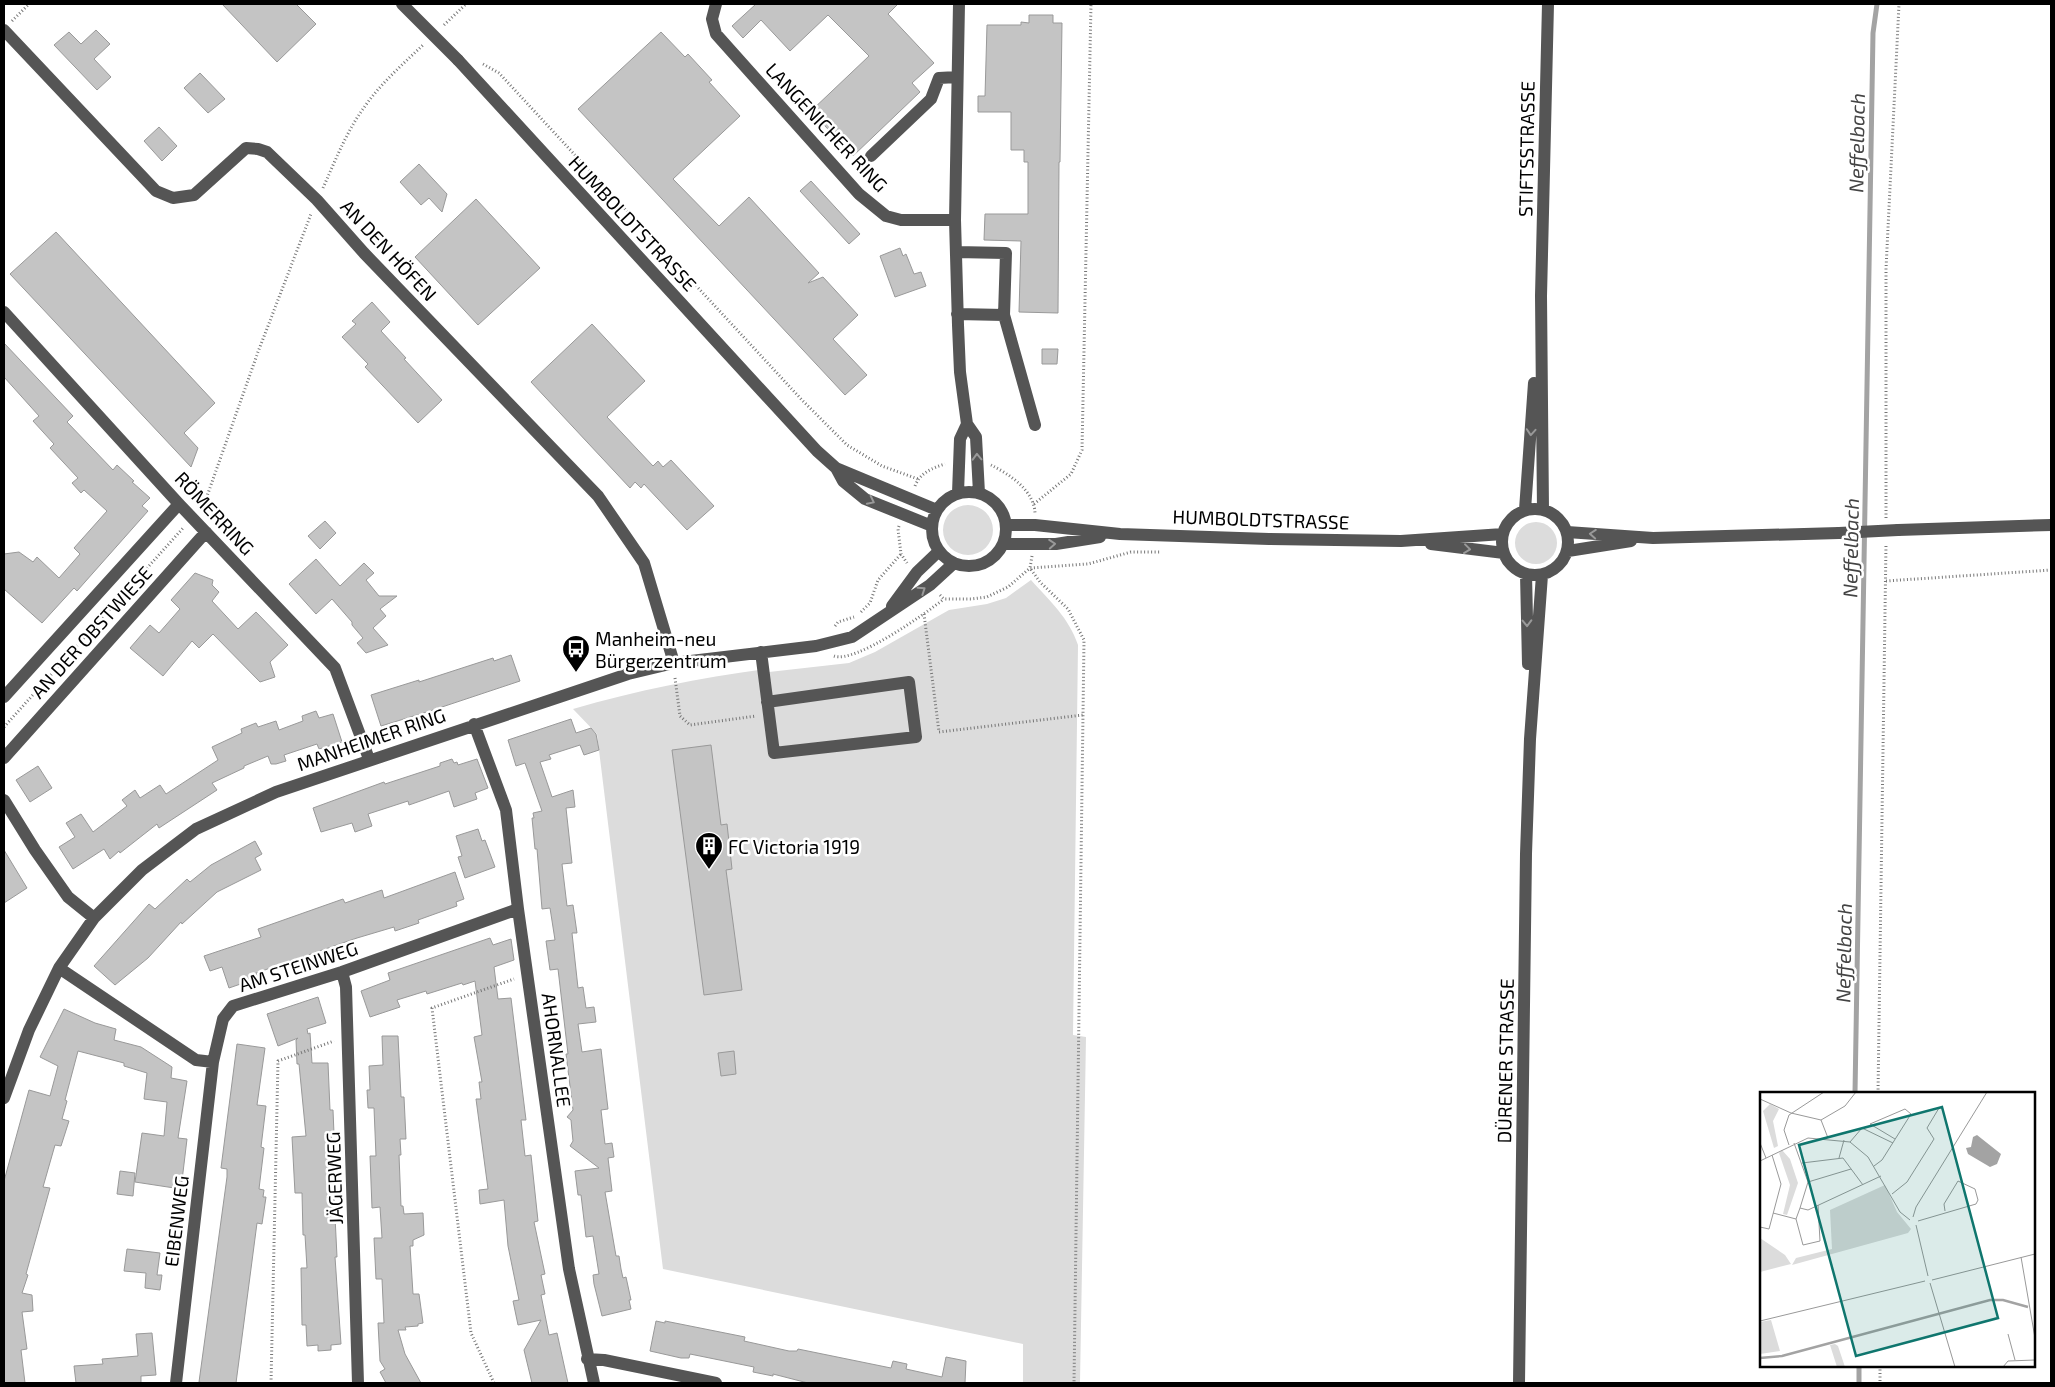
<svg xmlns="http://www.w3.org/2000/svg" width="2055" height="1387" viewBox="0 0 2055 1387" font-family="'Exo 2',sans-serif">
<style>
.green{fill:#dcdcdc}
.lines{fill:none;stroke-linecap:round;stroke-linejoin:round}
.stream{stroke:#a3a3a3;stroke-width:5}
.building{fill:#c4c4c4;stroke:#999}
.path{stroke:#777;stroke-width:3;stroke-dasharray:1 2.5;stroke-linecap:butt}
.minor{stroke:#555;stroke-width:12}
.minor-bridge{stroke:#555;stroke-width:12}
.oneway{stroke:#999}
.labels{text-anchor:middle;dominant-baseline:central;stroke-width:5;stroke-linejoin:round;paint-order:stroke}
.street-label{font-size:19px;fill:#000;stroke:#fff}
.poi-label{font-size:19px;fill:#000;stroke:#fff;text-anchor:start}
.water-label{font-size:20px;font-style:italic;fill:#444;stroke:#fff}
.inset-river{fill:none;stroke:#a3a3a3;stroke-width:2.5}
.inset-road{fill:none;stroke:#999;stroke-width:1}
.view{fill:#0f766e;fill-opacity:0.15;stroke:#0f766e;stroke-width:2.5}
.inset-edge{fill:none;stroke:#000;stroke-width:2.5}
</style>
<rect width="100%" height="100%" fill="#fff"/>
<path class="green" d="M943 530a25 25 0 1 1 50 0a25 25 0 1 1-50 0Z
M1515 543a21 21 0 1 1 42 0a21 21 0 1 1-42 0Z
M1031,580C1050,601 1069,618 1078,645L1073,1035L1086,1037L1080,1383H1023V1344L663,1269L597,734L573,709C637,690 700,678 765,669L769,672L849,663L875,652L949,610L987,604L1006,598Z"/>
<g class="lines">
<path class="stream" d="M1855,1093L1873,33L1877,4
M1859,1366V1383"/>
</g>
<path class="building" d="M222,4H296L316,24L277,62Z
M756,4H898L888,14L934,63L912,83L920,92L853,156L811,111L869,56L828,15L790,51L761,20L743,38L732,26Z
M1029,15H1053V23H1062L1060,162H1059L1058,313L1019,312L1021,241L984,240L985,214H1028V162H1024V150H1011V112H978V96H985L987,25H1021V22L1029,23Z
M96,30L110,44L94,59L111,77L97,90L54,45L69,32L81,44Z
M661,32L685,57L688,54L712,80L709,82L740,116L673,179L719,226L749,197L819,273L808,283L823,277L858,315L833,339L867,375L845,395L578,109Z
M200,73L225,99L208,113L184,88Z
M159,127L177,146L162,161L144,141Z
M419,164L447,194L442,212L429,198L421,205L400,182Z
M811,181L860,234L849,244L800,191Z
M476,199L540,268L478,325L415,257Z
M56,232L215,403L184,433L198,448L191,467L10,274Z
M900,248L903,256L906,254L914,274L921,272L926,286L895,297L880,256Z
M372,302L390,322L381,331L406,358L404,359L442,400L418,423L365,367L368,364L342,337L356,324L352,321Z
M592,324L645,381L607,417L653,466L658,461L663,467L671,460L714,506L687,530L644,484L641,488L635,482L630,488L531,382Z
M4,343L73,416L67,422L113,470L117,465L134,481L132,482L150,498L142,506L148,511L77,591L74,588L42,623L4,589V554L19,552L33,562L37,557L59,578L80,554L74,548L107,511L84,490L81,493L72,483L78,478L50,448L54,444L33,421L39,416L4,377Z
M1042,349H1058L1057,364H1042Z
M325,521L336,533L320,549L308,536Z
M316,559L340,586L364,563L374,573L366,580L379,596H397L380,609L386,616L373,628L388,645L366,653L357,643L363,638L352,625V622L332,599L316,614L289,584Z
M195,573L213,580L212,585L219,592L212,601L238,629L256,612L288,645L270,662L275,677L260,682L213,634L199,648L192,641L163,676L130,648L150,625L159,633L180,609L171,600Z
M511,655L520,681L430,711L381,726L371,695L419,680V682L493,658L494,661Z
M316,711L319,718L333,714L342,742L319,749L317,744L284,755L286,761L276,764H271L268,756L244,766V768L212,783L217,790L159,828L157,824L120,853L119,851L110,859L104,849L73,869L59,847L75,837L66,823L81,814L93,832L127,806L122,800L135,790L140,798L160,785L166,794L218,760L212,747L242,733L241,729L256,723L258,727L276,721L279,730L303,721L302,716Z
M571,719L576,733L591,728L596,734L599,750L584,755L580,745L549,755L551,759L540,762L552,797L573,790L575,807L566,808L572,863L562,864L567,906L573,905L577,933H572L578,988L583,987L586,1008L594,1007L596,1022L578,1024L582,1052L601,1049L608,1109L601,1110L605,1144L612,1143L614,1157L608,1158L612,1191L605,1192L616,1256H619L621,1269L623,1278L626,1277L631,1300H629L631,1309L602,1316L594,1284L593,1275L599,1274L593,1236L586,1237L581,1195H578L575,1171L599,1168L570,1146L573,1141L572,1131L571,1120L567,1117L573,1110L566,1054H568L558,969L550,970L546,941L555,940L550,908L542,909L537,849H535L532,818H534L533,813L542,811L525,763L516,766L508,740Z
M711,745L721,825L727,824L732,869L726,870L742,990L704,995L672,750Z
M452,759L454,763L457,762L458,765L477,759L488,788L475,793L477,799L454,807L449,791L409,805L408,801L368,814L372,826L355,832L352,823L321,832L313,808L384,782L385,784L440,766V763Z
M38,766L52,788L30,802L16,780Z
M478,829L482,841L485,840L495,867L465,878L458,857L462,856L456,836Z
M255,841L262,854L255,858L261,870L217,892L182,924L181,922L148,958L115,985L94,966L149,904L155,909L187,879L190,882L211,865Z
M4,850L27,888L4,903Z
M455,872L464,899L456,902L457,906L418,920L419,923L395,931L394,927L357,938L256,973L258,978L229,988L222,967L210,971L204,956L261,937L258,929L343,899L345,903L382,890L384,898Z
M490,938L493,945L511,939L514,960L494,967L498,999L511,998L526,1120H521L525,1156L531,1155L538,1221L534,1222L545,1274L541,1275L545,1294L541,1295L549,1335L557,1333L568,1383H532L524,1350L541,1320L518,1325L513,1301L519,1300L508,1246L504,1200L480,1204L479,1190L488,1189L476,1099H481L479,1082H482L474,1037L482,1035L475,981L463,985L462,983L427,994L426,991L397,1000L400,1007L370,1017L361,991L390,980L388,973Z
M318,997L326,1023L307,1029L308,1034L310,1033L312,1063H328L330,1110H333L334,1134L331,1135L337,1257H335L341,1344L331,1345V1350L318,1351V1345L307,1346L306,1325H302L301,1268H307L305,1235H303L302,1193H295L292,1137L306,1136L299,1064H297L296,1040L298,1038L278,1046L267,1014Z
M64,1009L95,1023L116,1029L114,1040L141,1047L172,1067L171,1078L187,1081L178,1138L187,1139L181,1189L135,1182L142,1133L164,1136L167,1102L144,1099L147,1073L124,1066V1063L78,1051L65,1100L67,1101L62,1119L69,1121L61,1146L55,1145L43,1187L50,1188L26,1274L28,1275L22,1293L32,1295L33,1311L22,1312L27,1349L21,1350L25,1383H4V1181L29,1090L50,1096L58,1066L40,1057Z
M382,1036H398L401,1097H404L406,1139H400L401,1155H399L401,1206H403L404,1214L423,1213L424,1235L413,1240V1246H410L413,1294H419L423,1323L418,1324V1326L405,1327L406,1330H398L405,1354L421,1383H386L380,1372L385,1369L380,1361L378,1323H384L382,1279H376L374,1238H382L380,1207L372,1208L370,1156H376L374,1108H368L367,1090H370L369,1066L383,1065Z
M237,1044L265,1048L257,1105L266,1106L261,1147L264,1148L259,1189L264,1190L263,1197H266L262,1224L257,1223L236,1383H203L199,1382L227,1177V1169L221,1168Z
M734,1051L736,1074L721,1076L718,1053Z
M120,1171L135,1173L133,1196L117,1194Z
M127,1249L160,1253L157,1275H162L160,1290L145,1288L146,1273L124,1271Z
M656,1321L665,1323V1321L745,1337L744,1341L789,1351H797L798,1349L891,1368L893,1361L907,1364L906,1369L942,1377L946,1357L966,1361L965,1383H808L773,1374V1376L753,1372L754,1367L690,1354L689,1358H681L650,1351Z
M152,1333L156,1375L141,1376V1383H76L74,1366L103,1364L102,1359L138,1356L136,1334Z"/>
<g class="lines">
<path class="path" d="M12,21L29,4
M444,25L466,4
M483,64L499,73L802,400L847,445L882,466L918,479
M323,188C335,161 346,133 363,109C379,85 402,65 423,45
M991,465C1009,474 1034,490 1035,513
M915,486C920,473 932,468 945,464
M1034,504L1071,474L1082,450L1091,4
M201,507L206,499L258,352L311,214
M1886,518V269L1899,4
M899,526L898,529L901,554L907,563
M1032,556L1030,568L1040,582L1068,609L1084,640L1074,1383
M1886,581L2051,570
M940,595L944,599H971L987,597L1008,587L1030,568L1088,564L1131,552H1161
M861,612L870,603L878,580L901,554
M924,614L939,732L1083,715
M835,626L838,622L854,617
M834,656C855,664 926,613 944,599
M675,678L680,716L690,725L756,716
M4,727L184,527
M1878,1093L1886,544
M1880,1366V1383
M271,1383L278,1061L334,1041
M494,1383L471,1333L432,1008L514,979"/>
<path class="minor" d="M716,4L712,19L716,34L859,194L886,216L901,220H955
M959,4L955,220L958,325L960,372L967,424L976,437L979,493
M4,30L156,191L173,198L194,195L246,148L258,149L267,152L317,200L364,253L598,496L644,563L674,663
M458,60L817,451L836,468L843,481L865,499L932,526
M871,156L931,99L939,78L957,77
M956,252L1006,253L1004,315L957,314
M4,312L179,504L335,668L369,759
M1004,315L1035,425
M836,468L937,510
M932 529a37 37 0 1 1 74 0a37 37 0 1 1-74 0Z
M958,493L960,439L967,424
M1502 542a33 33 0 1 1 66 0a33 33 0 1 1-66 0Z
M1525,510L1534,383
M1543,510L1541,296L1548,4
M1006,525H1035L1120,534L1269,539L1401,541L1503,534
M1898,530L2051,525
M1567,532L1653,538L1839,533
M1004,544H1056L1100,537
M1431,544L1504,553
M1568,551L1631,541
M1526,574L1528,664
M892,606L917,572L939,551
M761,652L774,753L916,737L909,682L767,702
M4,697L179,504
M474,724L506,810L518,909L569,1269L594,1383
M4,758L206,532
M4,800L35,850L68,897L94,918
M59,968L196,1060L213,1062
M342,972L346,987L358,1383
M4,1098L29,1030L59,968L94,918L142,870L196,829L276,792L628,674L674,663L816,646L852,637L930,585L954,563
M587,1359L604,1360L716,1383
M176,1383L213,1062L223,1019L233,1006L342,972L518,909
M1519,1383L1526,854L1530,739L1542,575"/>
<path class="minor-bridge" d="M402,4L458,60
M1839,533L1898,530"/>
</g>
<defs><path id="oneway-chevron" d="M-2-3.5L2.5 0L-2 3.5" fill="none" stroke-width="1.6" stroke-linecap="round" stroke-linejoin="round" transform="scale(1.25)"/></defs>
<g class="oneway">
<use href="#oneway-chevron" transform="translate(1531 432) rotate(94)"/>
<use href="#oneway-chevron" transform="translate(977 457) rotate(-92)"/>
<use href="#oneway-chevron" transform="translate(871 501) rotate(26)"/>
<use href="#oneway-chevron" transform="translate(1593 534) rotate(-176)"/>
<use href="#oneway-chevron" transform="translate(1052 544) rotate(-4)"/>
<use href="#oneway-chevron" transform="translate(1467 549) rotate(7)"/>
<use href="#oneway-chevron" transform="translate(922 590) rotate(-34)"/>
<use href="#oneway-chevron" transform="translate(1527 623) rotate(89)"/>
</g>
<defs>
<symbol id="bus-pin" viewBox="-11 -11 22 30"><path d="M0 17L-7.5 6A9.5 9.5 0 1 1 7.5 6Z" fill="#000" stroke="#fff"/><path d="M-5-6H5V4H4V6H2V4H-2V6H-4V4H-5ZM-3.5-4V0h7V-4ZM-3.5 1.2v1.5H-2V1.2ZM2 1.2v1.5H3.5V1.2Z" fill="#fff"/></symbol>
<symbol id="building-pin" viewBox="-11 -11 22 30"><path d="M0 17L-7.5 6A9.5 9.5 0 1 1 7.5 6Z" fill="#000" stroke="#fff"/><path d="M-4-6H4V6H1V3H-1V6H-4ZM-2.5-4.3h1.7v1.8h-1.7ZM.8-4.3h1.7v1.8H.8ZM-2.5-1h1.7V.8h-1.7ZM.8-1h1.7V.8H.8Z" fill="#fff"/></symbol>
</defs>
<g fill-rule="evenodd">
<use href="#bus-pin" x="560" y="633" width="32" height="43"/>
<use href="#building-pin" x="693" y="830" width="32" height="43"/>
</g>
<g class="labels">
<g class="street-label">
<text transform="translate(827 127) rotate(47)">LANGENICHER RING</text>
<text transform="translate(1526 149) rotate(-89)">STIFTSSTRASSE</text>
<text transform="translate(633 223) rotate(47)">HUMBOLDTSTRASSE</text>
<text transform="translate(389 250) rotate(47)">AN DEN HÖFEN</text>
<text transform="translate(215 513) rotate(47)">RÖMERRING</text>
<text transform="translate(1261 519) rotate(2)">HUMBOLDTSTRASSE</text>
<text transform="translate(91 632) rotate(-48)">AN DER OBSTWIESE</text>
<text transform="translate(371 739) rotate(-19)">MANHEIMER RING</text>
<text transform="translate(298 966) rotate(-18)">AM STEINWEG</text>
<text transform="translate(557 1050) rotate(82)">AHORNALLEE</text>
<text transform="translate(1505 1061) rotate(-89)">DÜRENER STRASSE</text>
<text transform="translate(334 1178) rotate(-92)">JÄGERWEG</text>
<text transform="translate(176 1221) rotate(-83)">EIBENWEG</text>
</g>
<g class="poi-label">
<text x="595" y="638">Manheim-neu<tspan x="595" dy="22">Bürgerzentrum</tspan></text>
<text x="728" y="846">FC Victoria 1919</text>
</g>
<g class="water-label">
<text transform="translate(1856 143) rotate(-89)">Neffelbach</text>
<text transform="translate(1850 548) rotate(-89)">Neffelbach</text>
<text transform="translate(1843 953) rotate(-89)">Neffelbach</text>
</g>
</g>
<g transform="translate(1760 1092)">
<rect width="275" height="275" fill="#fff"/>
<path d="M10,12L19,17L13,29L18,54L14,56L3,19ZM22,58L30,67L38,91L27,123L23,122L30,93L19,61ZM125,93L137,120L151,137L148,141L32,173L36,166L72,157L70,118ZM0,146L25,163L31,172L0,180ZM11,228L20,259L0,262V230ZM75,252L78,254L85,275H77L70,253Z" fill="#dcdcdc"/>
<path d="M217,43L241,62L237,72L230,75L208,62L206,56L211,55L213,45Z" fill="#a3a3a3"/>
<path class="inset-river" d="M0,266L22,264L230,208H243L268,215"/>
<path class="inset-road" d="M0,7L31,21L61,28M68,46L61,28L85,14L96,0M90,50L102,36L133,51M0,51L6,66M34,51L48,90L40,116M29,53L24,38L29,23L64,0M79,66L84,48M0,69L48,46L90,50L108,65L140,120L150,128M42,71L83,66L103,93M114,74L122,68L151,22L145,17L110,32L135,47M48,90L91,77M132,102L147,90L174,47L167,36L179,16M13,121L36,127L40,116L48,118L121,84M153,125L156,115L227,0M36,127L43,153L60,149L58,113M158,129L216,112L218,108L215,97L198,89L184,112L185,119M156,133L168,184M0,135L9,137L21,92L12,63M261,165L275,246M172,188L275,162M170,191L195,275M0,229L165,189M248,242L255,268M243,275L248,269L275,268"/>
<path class="view" d="M182,15L238,226L96,264L39,53Z"/>
<rect width="275" height="275" class="inset-edge"/>
</g>
<rect width="2055" height="1387" fill="none" stroke="#000000" stroke-width="10"/>
</svg>
